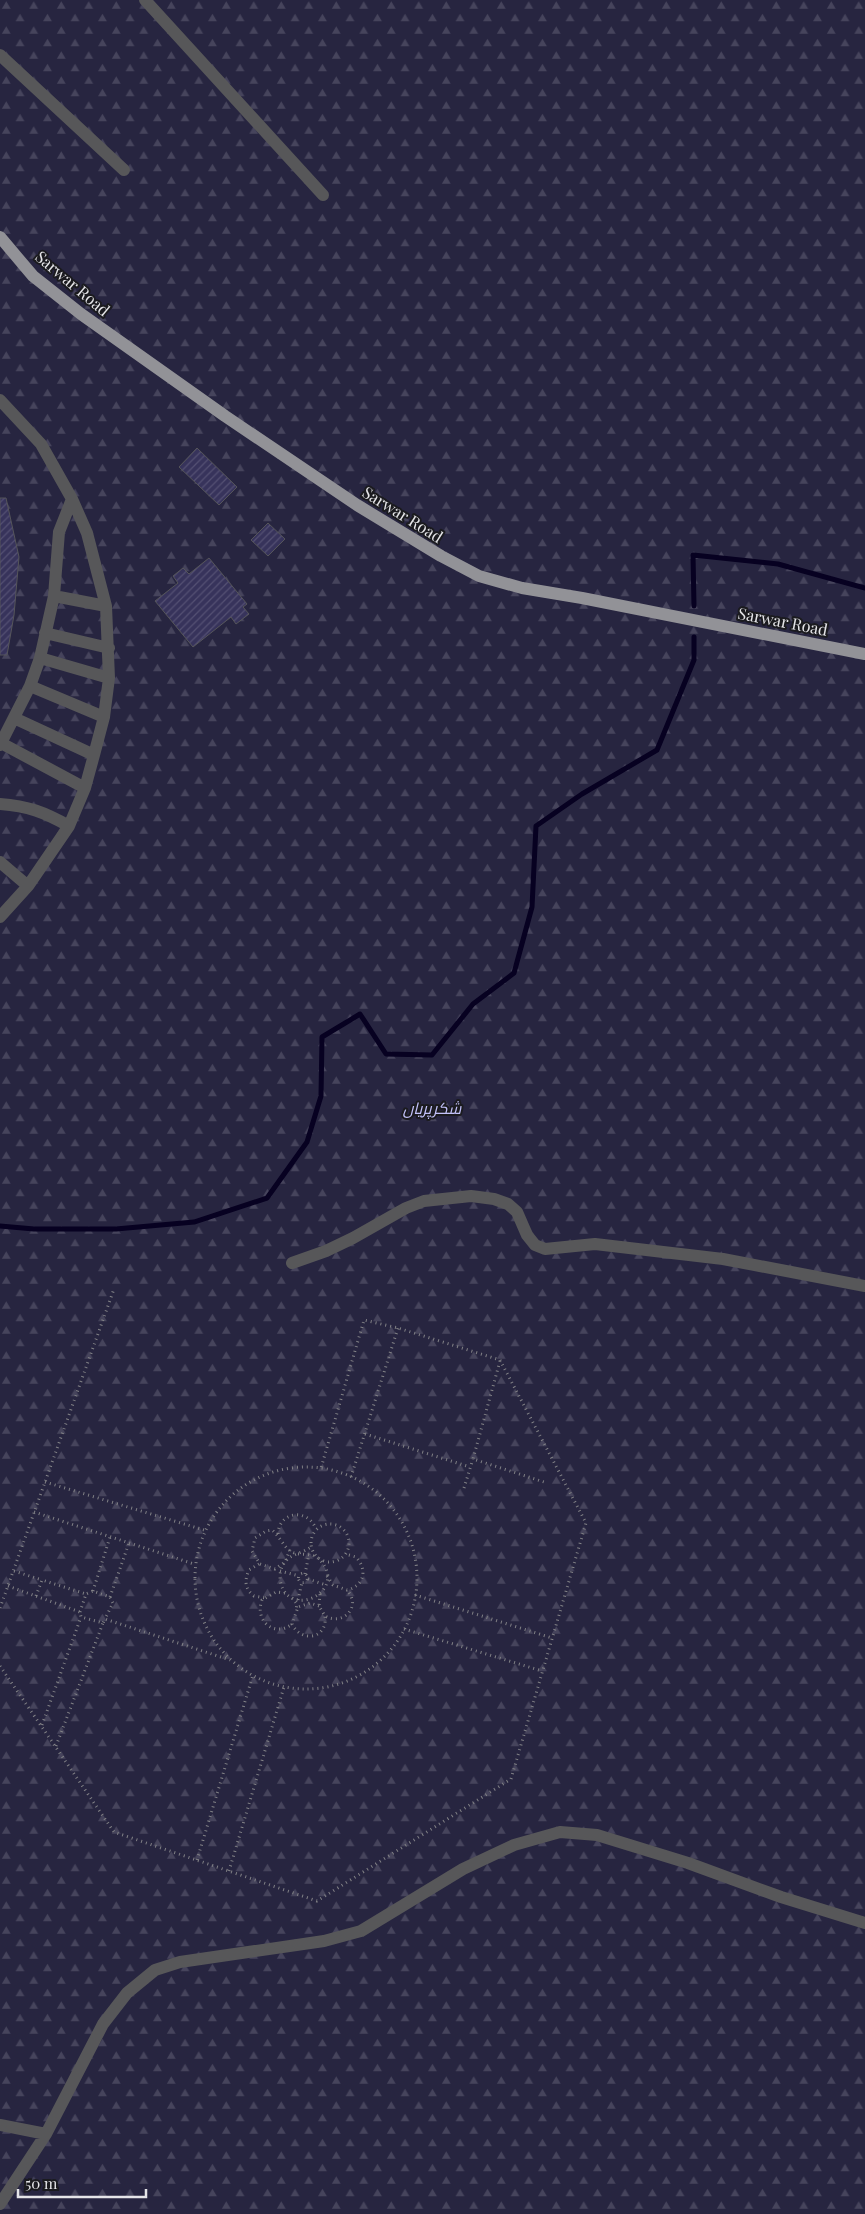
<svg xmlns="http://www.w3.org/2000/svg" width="865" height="2214" viewBox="0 0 865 2214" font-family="'Playfair Display',Cairo,serif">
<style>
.forest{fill:url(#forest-firs)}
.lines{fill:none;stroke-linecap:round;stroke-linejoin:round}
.stream{stroke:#070121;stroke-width:5}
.building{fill:url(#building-hatch);stroke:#55555a}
.path{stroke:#828286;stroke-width:3;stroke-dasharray:1 4;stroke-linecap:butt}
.minor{stroke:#575759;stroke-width:12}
.major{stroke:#929297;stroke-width:12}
.labels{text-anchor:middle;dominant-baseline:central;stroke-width:4;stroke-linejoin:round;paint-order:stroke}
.street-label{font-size:16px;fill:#e5e5e8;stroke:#1b1b1f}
.park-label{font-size:16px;font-style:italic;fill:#c3c2fa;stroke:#1b1b1f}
</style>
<defs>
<pattern id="forest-firs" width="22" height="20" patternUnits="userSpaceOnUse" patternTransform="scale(1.25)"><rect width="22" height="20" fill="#272540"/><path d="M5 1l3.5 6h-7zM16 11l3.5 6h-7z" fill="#46445c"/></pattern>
<pattern id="building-hatch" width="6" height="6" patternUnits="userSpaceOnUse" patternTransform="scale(1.25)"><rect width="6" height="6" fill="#37335b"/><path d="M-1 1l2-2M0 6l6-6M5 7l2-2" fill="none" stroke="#545073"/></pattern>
</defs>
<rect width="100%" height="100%" fill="#1b1b1f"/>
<path class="forest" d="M0,0H865V2214H0Z"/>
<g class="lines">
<path class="stream" d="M694,606L693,555L778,564L865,588
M0,1226L34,1229H116L194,1222L267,1198L307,1142L321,1096L322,1037L360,1014L386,1054L432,1055L473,1004L514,973L532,907L536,826L582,794L657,750L694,660V637"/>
</g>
<path class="building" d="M197,448L237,487L219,505L179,467Z
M0,498H6L19,557L14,615L7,655H0Z
M268,523L285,539L268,556L251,540Z
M209,558L247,604L243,607L249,614L236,624L231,617L193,647L155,601L178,583L173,576L183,568L189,574Z"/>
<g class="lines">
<path class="path" d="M500,1361L473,1459L544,1482
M365,1434L470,1467
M195 1578a111 111 0 1 1 222 0a111 111 0 1 1-222 0Z
M351,1477L398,1328
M45,1482L204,1530
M464,1488L473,1459
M34,1512L194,1564
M311 1543a19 19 0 1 1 38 0a19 19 0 1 1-38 0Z
M278,1534C279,1511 308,1508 316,1529
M290,1550L285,1562L275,1569L260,1564L252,1551L255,1538L266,1531L272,1530C279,1536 283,1545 289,1550C298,1558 312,1550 321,1561C347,1591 291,1619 281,1584C279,1576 280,1568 285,1562C291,1554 303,1553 311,1547
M259,1564L249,1570C244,1581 245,1589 254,1596L266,1598
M14,1571L42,1580
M280,1571L299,1576
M298.5 1578a4.5 4.5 0 1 1 9 0a4.5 4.5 0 1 1-9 0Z
M305,1574L309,1554
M327,1576L333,1585L347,1590C364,1586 368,1570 356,1557L345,1554
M308,1579L326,1585
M8,1586L80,1612L81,1617L103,1623L105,1619L230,1660
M93,1591L110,1537
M285,1593L276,1592L262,1600C254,1621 275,1638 292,1624
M320,1594L319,1606L325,1616C343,1626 362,1607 347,1590
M415,1595L552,1638
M36,1596L42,1580L86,1594
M110,1597L129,1543
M292,1598L297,1604L296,1610
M298,1600L302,1582
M319,1606L310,1603L298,1607L292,1624C301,1643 328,1639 325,1616
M0,1608L114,1289
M80,1612L86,1594L93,1591L110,1597L113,1603L105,1619
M404,1629L542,1671
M0,1666L114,1832L317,1901L511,1779L586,1523L500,1360L398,1328L364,1320L321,1468
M42,1725L81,1617
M56,1746L103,1623
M197,1860L253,1675
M229,1871L284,1687"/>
<path class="minor" d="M145,0L323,195
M0,55L124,170
M0,400L41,444L72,499L87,533L106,606L109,678L104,717L94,755L85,788L69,826L28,886L0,917
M54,596L106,606
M45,633L109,648
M40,658L109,678
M30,686L104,717
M14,718L94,755
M1,743L85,788
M0,745L30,686L40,658L54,596L59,532L72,499
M0,804C28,806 44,812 69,826
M0,862L28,886
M292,1263L326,1251L353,1238L406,1208L424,1201L471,1196L494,1199L508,1204L517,1212L527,1235L535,1245L545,1249L595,1244L723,1259L865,1286
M0,2125L46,2134
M0,2204L46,2134L103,2024L127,1993L155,1970L180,1962L324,1941L361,1931L463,1869L514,1845L560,1832L597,1835L688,1863L781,1897L865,1923"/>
<path class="major" d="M0,237L33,276L81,314L225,416L357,505L441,556L479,576L522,588L582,598L865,654"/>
</g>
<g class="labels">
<g class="street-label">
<text transform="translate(73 283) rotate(40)">Sarwar Road</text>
<text transform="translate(403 514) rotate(32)">Sarwar Road</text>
<text transform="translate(783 621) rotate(11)">Sarwar Road</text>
</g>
<g class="park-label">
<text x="432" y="1107">شکرپریاں</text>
</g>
</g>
<path d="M18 2189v8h128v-8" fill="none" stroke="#e5e5e8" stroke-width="2.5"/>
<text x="25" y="2189" font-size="15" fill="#e5e5e8" stroke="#1b1b1f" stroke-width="4" paint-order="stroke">50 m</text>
</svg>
